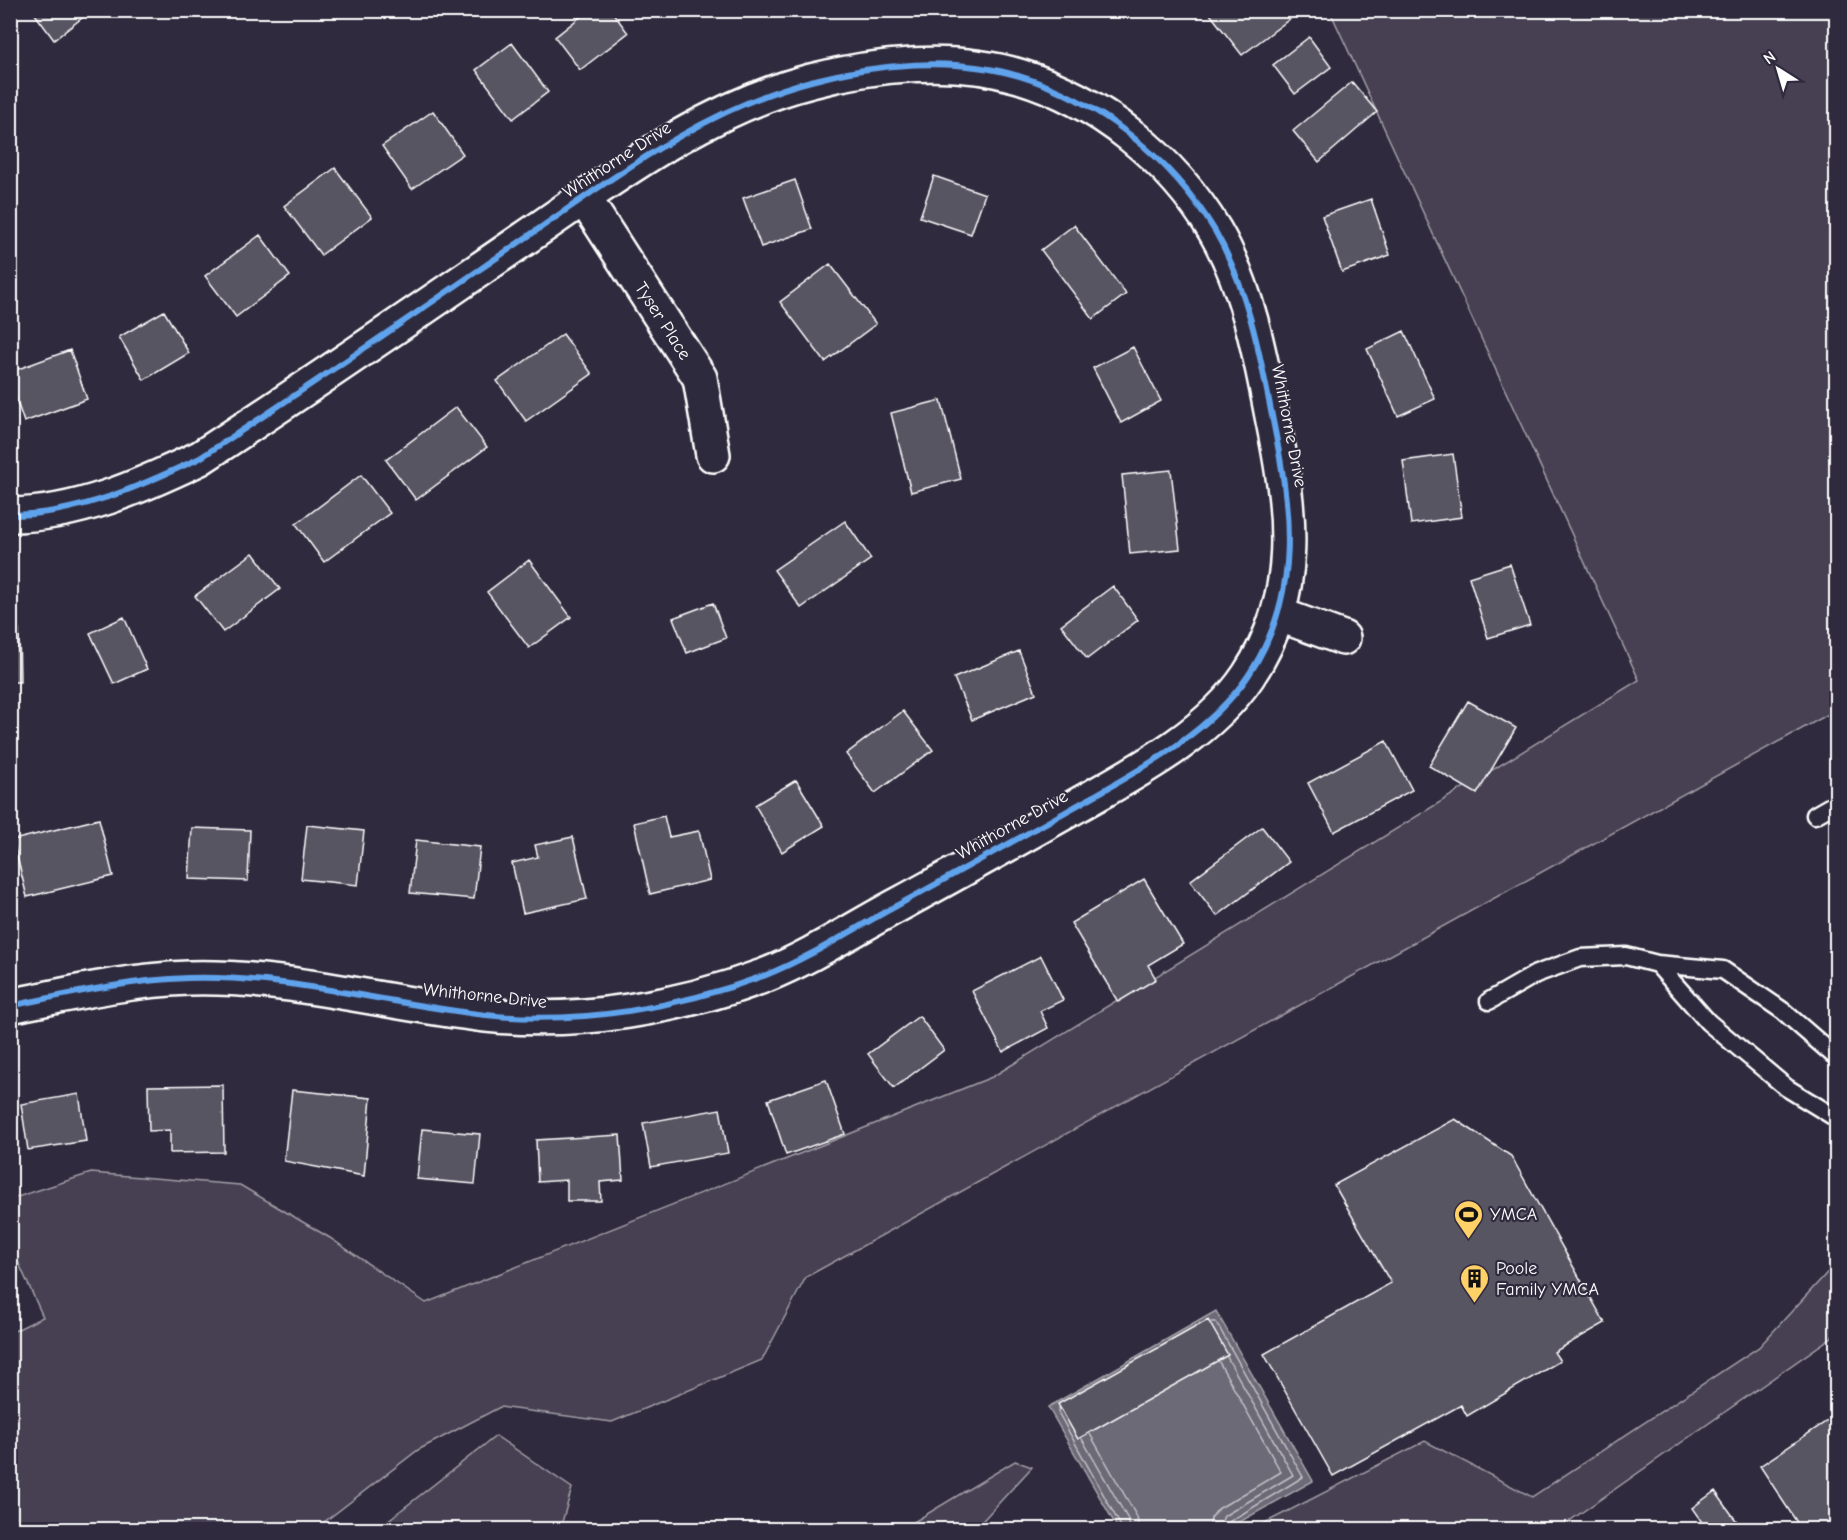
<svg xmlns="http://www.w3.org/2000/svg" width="1847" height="1540" viewBox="0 0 1847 1540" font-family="'Comic Neue',sans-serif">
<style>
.green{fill:#464152;stroke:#a2a0a8;stroke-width:1.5}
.water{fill:#6d6a77;stroke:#a7a6ad;stroke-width:1.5}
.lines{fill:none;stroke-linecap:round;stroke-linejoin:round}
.shore{stroke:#c5c3c9;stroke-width:1.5}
.building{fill:#595564;stroke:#fff;stroke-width:1.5}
.lane-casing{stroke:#fff;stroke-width:21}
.street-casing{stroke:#fff;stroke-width:38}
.lane{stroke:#2f2a3d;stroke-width:16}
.street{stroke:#2f2a3d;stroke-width:33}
.cycleway-casing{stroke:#2f2a3d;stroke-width:10}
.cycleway{stroke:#60a3ed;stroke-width:6}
.labels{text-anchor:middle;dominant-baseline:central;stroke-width:4.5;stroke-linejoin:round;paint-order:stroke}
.street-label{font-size:18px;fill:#fff;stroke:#2f2a3d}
.poi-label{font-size:18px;fill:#fff;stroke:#2f2a3d;text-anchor:start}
</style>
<rect width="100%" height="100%" fill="#2f2a3d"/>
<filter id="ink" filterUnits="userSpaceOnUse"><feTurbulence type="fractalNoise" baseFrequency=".0167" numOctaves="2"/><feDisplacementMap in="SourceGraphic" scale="12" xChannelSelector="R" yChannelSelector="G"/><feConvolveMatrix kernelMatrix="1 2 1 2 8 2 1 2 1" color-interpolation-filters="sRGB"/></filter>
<g filter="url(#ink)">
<path class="green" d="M1330,11H1836V710L806,1277L762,1360L612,1422L500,1407L418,1450L315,1529H11L10,1333L43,1317L11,1246V1199L91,1173L240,1185L330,1238L426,1303L992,1077L1639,680Z
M1836,1263V1334L1558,1529H1253L1425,1441L1532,1497L1759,1347Z
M496,1436L572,1488L560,1529H377Z
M1015,1461L1032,1467L975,1529H902Z"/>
<path class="water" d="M1216,1311L1313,1481L1227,1529H1118L1048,1407Z"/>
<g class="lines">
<path class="shore" d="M1211,1322H1216L1303,1477L1229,1522L1226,1530
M1059,1408L1058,1412L1123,1530
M1090,1434L1137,1517L1139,1530
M1082,1439L1129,1521L1130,1530
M1209,1530L1211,1518L1218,1509L1281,1472L1219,1362
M1218,1530L1224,1516L1293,1475L1227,1357"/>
</g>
<path class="building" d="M32,10H92L54,40Z
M589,10H611L628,33L580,70L555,37Z
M1214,10H1292L1295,15L1242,55L1210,14Z
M1309,37L1331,67L1295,94L1273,65Z
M512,43L548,92L513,119L476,70Z
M1352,82L1377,112L1319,162L1293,131Z
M433,111L463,154L412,189L382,146Z
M335,168L372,217L321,255L284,206Z
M934,176L985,194L971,234L920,217Z
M795,180L812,229L761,247L743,198Z
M1371,199L1390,255L1342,272L1322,216Z
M1074,225L1126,294L1093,319L1041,250Z
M260,235L290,276L236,317L205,276Z
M830,264L876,324L825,362L780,302Z
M164,311L189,353L144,380L119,337Z
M1404,331L1435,399L1398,416L1367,349Z
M563,334L592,374L526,421L497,381Z
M1133,347L1161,401L1121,423L1093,368Z
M70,350L87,399L24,422L15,396L10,398V372Z
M941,400L961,479L911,492L891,413Z
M456,407L487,447L416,500L386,460Z
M1453,454L1462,517L1411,524L1403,461Z
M1171,470L1180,549L1130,554L1122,475Z
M361,475L390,513L324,562L296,524Z
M845,521L871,559L801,608L774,570Z
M253,553L280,589L223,632L195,596Z
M529,560L571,617L529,648L487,592Z
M1510,564L1530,625L1488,638L1469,577Z
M1113,586L1138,620L1087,659L1061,625Z
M713,603L726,638L687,653L673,618Z
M124,617L147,669L114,684L90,633Z
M10,629H19L20,682H10Z
M1019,651L1036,693L972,720L954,678Z
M1468,701L1516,728L1477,794L1429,766Z
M903,711L933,750L875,793L846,754Z
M1386,741L1412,790L1334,832L1308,783Z
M796,780L824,826L782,852L755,805Z
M664,816L669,837L699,831L710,880L650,894L634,823Z
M99,819L113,876L27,897L13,840Z
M307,825L364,831L358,885L301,879Z
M1262,827L1289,862L1217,916L1190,881Z
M192,828L250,830L248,881L189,879Z
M573,837L587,899L523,913L512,863L538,857L535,845Z
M416,840L480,847L474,899L410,893Z
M1144,879L1183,944L1148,965L1156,979L1118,1002L1071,923Z
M1041,956L1063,1000L1040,1011L1048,1028L1003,1052L972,991Z
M919,1016L944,1050L894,1088L868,1054Z
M826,1080L845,1134L786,1155L768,1100Z
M223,1085L224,1152L170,1153V1130L149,1131L148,1086Z
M292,1090L371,1098L364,1176L284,1161Z
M79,1094L86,1141L28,1150L21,1104Z
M720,1109L728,1153L651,1167L643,1123Z
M1455,1119L1511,1156L1605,1323L1554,1352L1560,1361L1467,1416L1461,1405L1333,1476L1264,1354L1391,1283L1334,1185Z
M422,1129L480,1134L475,1184L417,1179Z
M620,1135L623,1180L600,1182L601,1201H567V1180L538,1182L536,1140Z
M1208,1320L1228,1355L1078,1439L1058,1404Z
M1836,1415V1529L1802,1530L1760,1466Z
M1715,1491L1743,1530H1698L1704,1525L1692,1508Z"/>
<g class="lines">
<defs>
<path id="lane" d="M1815,815L1836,803
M1657,964L1708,1022L1787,1088L1836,1118
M1489,1001L1536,974L1580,958L1626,956L1657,964L1723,970L1783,1011L1836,1057"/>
<g id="street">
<path id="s1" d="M584,198L700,378L713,455"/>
<path d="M10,515C77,515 141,486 200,458C309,387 416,313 524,239C613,178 705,108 811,81C876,64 953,56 1019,76C1099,100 1172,159 1215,231C1247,286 1260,354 1272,416C1291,508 1303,594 1248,676C1207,737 1130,775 1069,810C1012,842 955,874 898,905C855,928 811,957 766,975C677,1008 580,1025 486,1015C387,1004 288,975 188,978C128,980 69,994 10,1006"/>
<path d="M1280,615L1343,638"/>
</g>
</defs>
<use href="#lane" class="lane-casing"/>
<use href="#street" class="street-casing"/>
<use href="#lane" class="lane"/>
<use href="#street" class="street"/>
<defs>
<path id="cycleway" d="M10,515C77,515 141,486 200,458C309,387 416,313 524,239C613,178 705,108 811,81C876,64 953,56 1019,76C1099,100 1172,159 1215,231C1247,286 1260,354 1272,416C1291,508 1303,594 1248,676C1207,737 1130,775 1069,810C1012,842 955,874 898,905C855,928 811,957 766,975C677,1008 580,1025 486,1015C387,1004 288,975 188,978C128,980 69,994 10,1006"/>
</defs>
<use href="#cycleway" class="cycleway-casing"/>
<use href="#cycleway" class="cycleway"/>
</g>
</g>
<defs>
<symbol id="stadium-pin" viewBox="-11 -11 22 30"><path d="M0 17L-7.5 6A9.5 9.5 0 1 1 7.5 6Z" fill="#ffd166" stroke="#2f2a3d"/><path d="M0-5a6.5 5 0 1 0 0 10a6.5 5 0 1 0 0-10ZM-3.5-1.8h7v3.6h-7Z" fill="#111"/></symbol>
<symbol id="building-pin" viewBox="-11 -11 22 30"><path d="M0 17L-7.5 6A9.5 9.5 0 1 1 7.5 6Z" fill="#ffd166" stroke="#2f2a3d"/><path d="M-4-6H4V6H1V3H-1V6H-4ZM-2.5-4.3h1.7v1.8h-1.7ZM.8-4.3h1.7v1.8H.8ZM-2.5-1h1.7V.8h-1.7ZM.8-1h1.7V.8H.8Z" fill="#111"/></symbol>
</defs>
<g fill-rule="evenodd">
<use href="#stadium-pin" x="1452" y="1198" width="33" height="45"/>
<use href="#building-pin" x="1458" y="1262" width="33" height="45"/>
</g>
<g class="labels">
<g class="street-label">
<text transform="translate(617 160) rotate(-33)">Whithorne Drive</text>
<text stroke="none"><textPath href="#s1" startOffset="146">Tyser Place</textPath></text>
<text transform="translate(1289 426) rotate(79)">Whithorne Drive</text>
<text transform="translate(1012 825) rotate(-29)">Whithorne Drive</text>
<text transform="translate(485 996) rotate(6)">Whithorne Drive</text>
</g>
<g class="poi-label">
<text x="1490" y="1214">YMCA</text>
<text x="1496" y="1268">Poole<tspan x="1496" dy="21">Family YMCA</tspan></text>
</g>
</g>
<rect width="1847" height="1540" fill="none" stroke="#2f2a3d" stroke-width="36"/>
<rect x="18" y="18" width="1811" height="1504" fill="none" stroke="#fff" stroke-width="2" filter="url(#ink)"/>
<g transform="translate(1778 69) rotate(323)" stroke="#2f2a3d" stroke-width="4.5" paint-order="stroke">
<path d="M0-4.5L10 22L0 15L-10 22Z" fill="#ffffff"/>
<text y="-9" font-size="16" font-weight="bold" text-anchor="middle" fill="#ffffff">N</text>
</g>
</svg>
